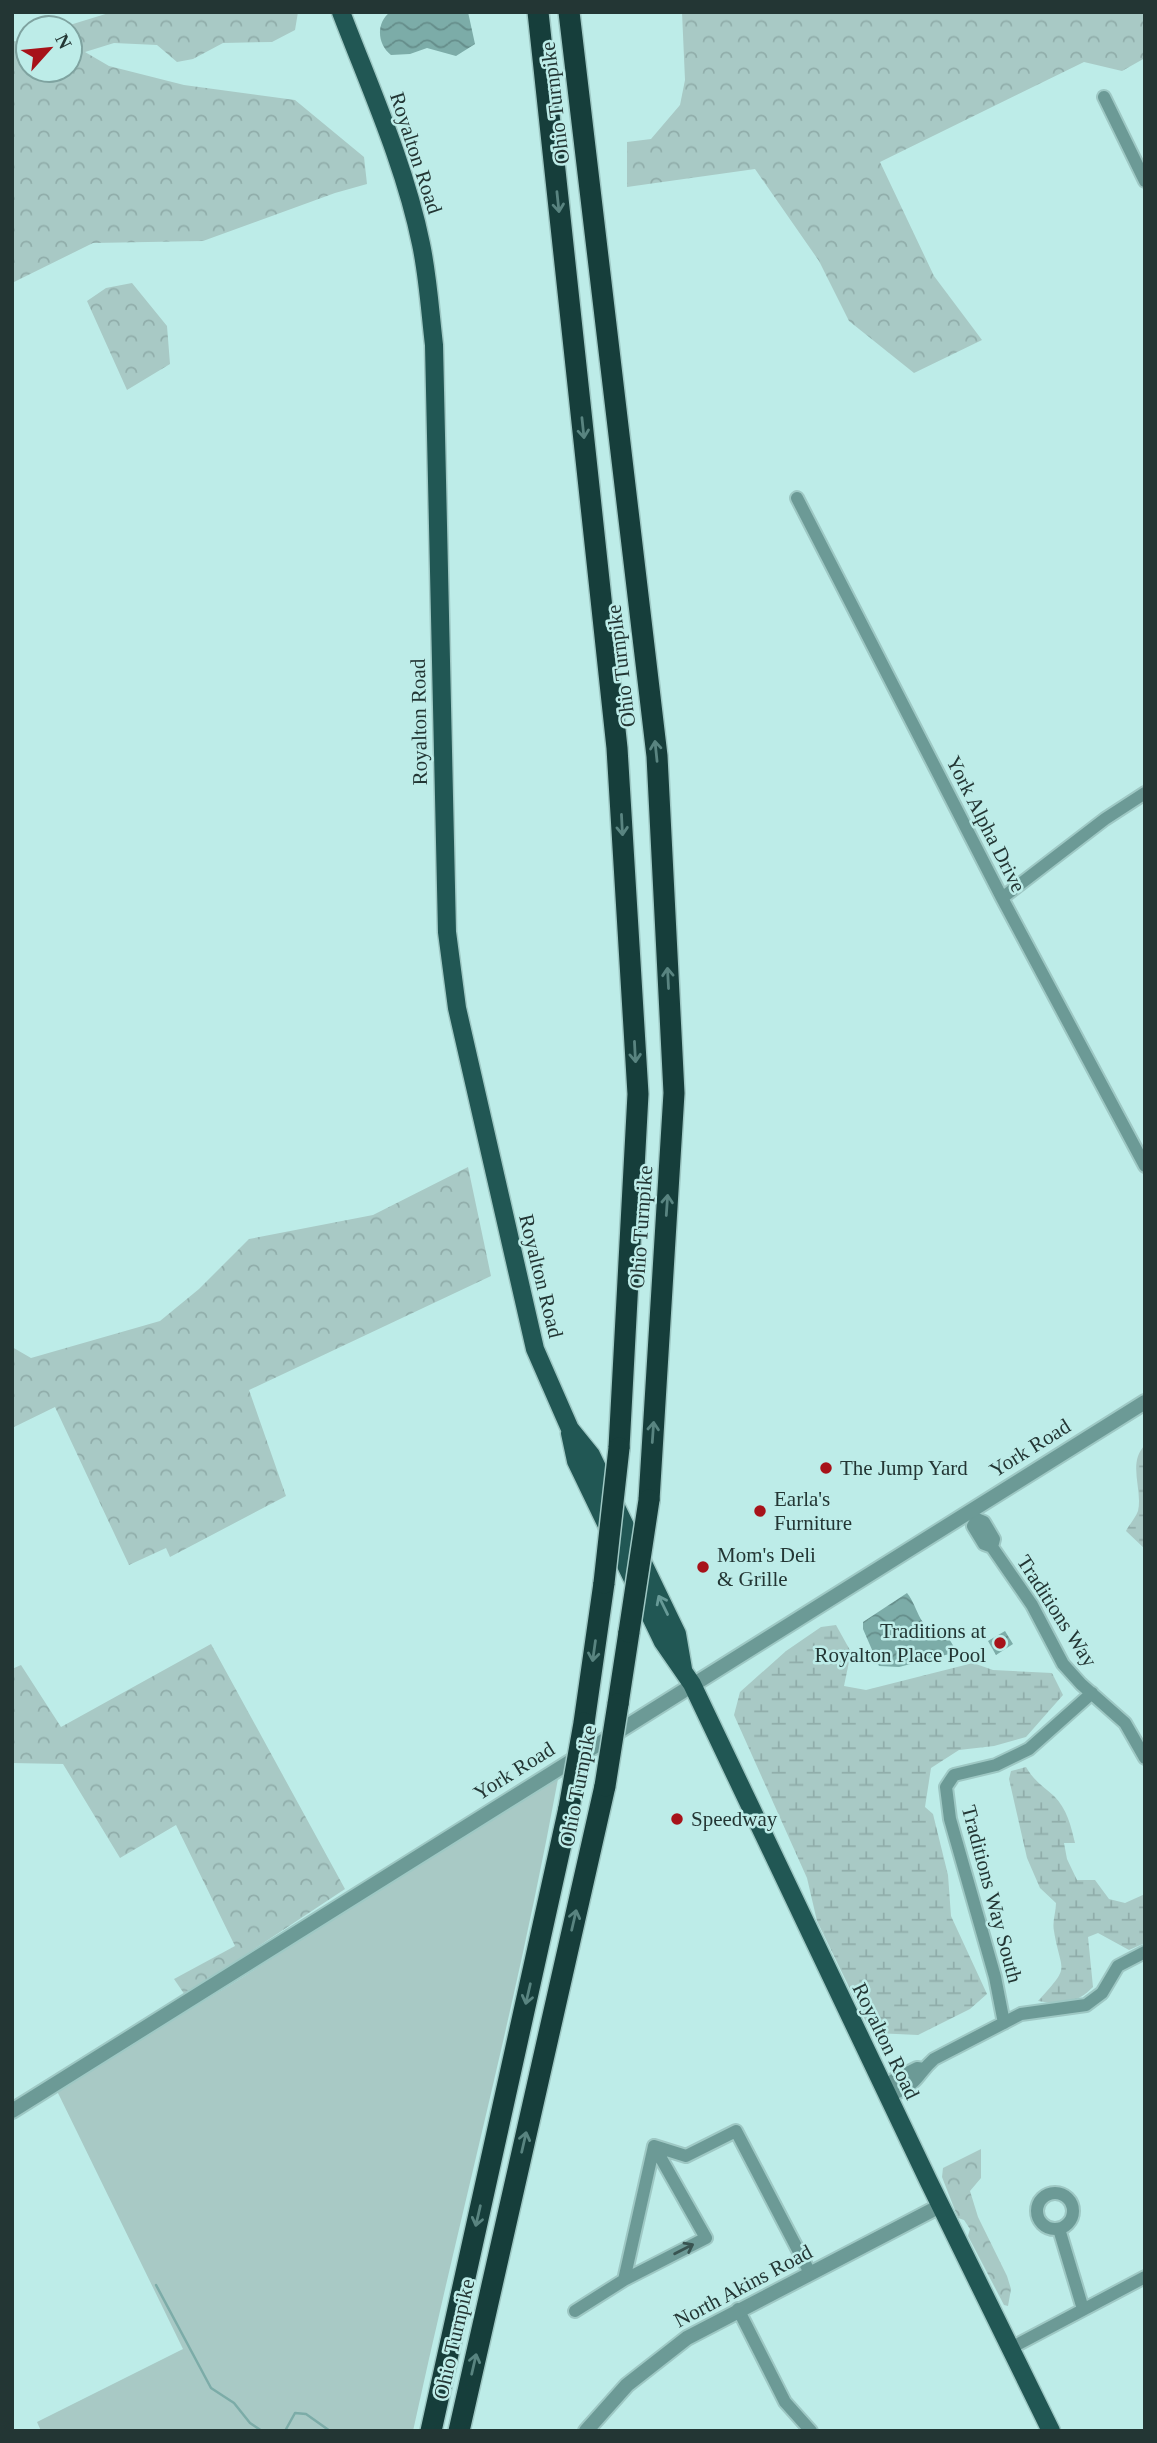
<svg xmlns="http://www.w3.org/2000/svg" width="1157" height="2443" viewBox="0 0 1157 2443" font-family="Georgia,serif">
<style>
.green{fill:#a8c9c5}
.forest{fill:url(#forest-crowns)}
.wetland{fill:url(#wetland-marsh)}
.water{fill:url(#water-waves)}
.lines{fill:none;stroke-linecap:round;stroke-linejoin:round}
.stream{stroke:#7caca8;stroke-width:2.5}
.minor-casing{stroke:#9ec8c4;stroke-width:16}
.tertiary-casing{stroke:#9ec8c4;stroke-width:18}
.primary-casing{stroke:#9ec8c4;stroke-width:21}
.motorway-casing{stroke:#9ec8c4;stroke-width:24}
.minor{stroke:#6c9a96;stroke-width:12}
.tertiary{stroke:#6c9a96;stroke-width:14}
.primary{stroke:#215754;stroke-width:18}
.motorway{stroke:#163e3b;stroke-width:21}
.motorway-bridge-casing{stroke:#9ec8c4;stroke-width:24;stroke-linecap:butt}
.motorway-bridge{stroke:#163e3b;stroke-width:21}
.oneway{stroke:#598480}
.oneway2{stroke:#679a97}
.oneway3{stroke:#395451}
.poi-dot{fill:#a71219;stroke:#bdece8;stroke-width:2.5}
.labels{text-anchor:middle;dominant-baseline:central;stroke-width:5;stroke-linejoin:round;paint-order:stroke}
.street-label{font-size:21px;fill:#233634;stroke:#bdece8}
.poi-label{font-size:21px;fill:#233634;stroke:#bdece8;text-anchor:start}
</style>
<defs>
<pattern id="forest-crowns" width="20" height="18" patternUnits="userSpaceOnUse" patternTransform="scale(1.75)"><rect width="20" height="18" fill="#a8c9c5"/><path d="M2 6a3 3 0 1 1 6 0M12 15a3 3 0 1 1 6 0" fill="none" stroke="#90adaa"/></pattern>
<pattern id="wetland-marsh" width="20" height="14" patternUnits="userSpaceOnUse" patternTransform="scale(1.75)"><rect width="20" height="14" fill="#a8c9c5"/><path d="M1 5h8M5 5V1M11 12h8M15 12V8" fill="none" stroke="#90adaa"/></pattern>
<pattern id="water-waves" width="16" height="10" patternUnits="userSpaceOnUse" patternTransform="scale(1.75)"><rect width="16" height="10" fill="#7caca8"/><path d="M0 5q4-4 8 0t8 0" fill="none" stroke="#658d8a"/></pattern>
</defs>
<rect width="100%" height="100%" fill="#bdece8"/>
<path class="green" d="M558,1779C518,1998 460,2214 413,2431H41L37,2422L183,2349L57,2091L240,1979L476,1827Z"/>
<path class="forest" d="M112,12H298L295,30L272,42L223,43L193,59L177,62L157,45L114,43L85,52L109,66L184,85L295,100L364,157L367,184L335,193L203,241L93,243L12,283V42L28,38V70H70V28H60Z
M682,12H1145V58L1122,71L1084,62L880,162L934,276L982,340L914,373L849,321L819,261L755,169L627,187V142L651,139L680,105L685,80Z
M132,283L167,326L170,364L127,390L87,301L106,288Z
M468,1167L491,1276L249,1390L286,1496L170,1557L166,1548L129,1565L55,1407L12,1428V1347L31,1358L160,1321L199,1289L249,1239L373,1215Z
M211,1644L345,1889L185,1995L174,1979L235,1946L176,1825L120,1858L63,1764L12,1763V1669L21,1665L61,1727Z
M981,2149V2178L970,2191L978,2217L1007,2276L1011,2289L1008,2306L1004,2305L968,2236L970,2229L964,2220L958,2218L942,2177L943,2168Z"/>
<path class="wetland" d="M1145,1445V1549L1126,1531C1129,1525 1136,1517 1138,1511C1143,1490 1127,1463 1145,1445Z
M836,1625L851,1652L844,1686L866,1690L973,1663L993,1670L1052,1673L1063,1695L1026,1737L994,1746L959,1750L931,1768L925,1807L933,1814L948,1875L951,1916L987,1994L970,2009L918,2035L875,2033L867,2024L817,1921L807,1878L734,1715L740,1692L786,1651L821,1627Z
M1026,1767C1034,1781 1043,1786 1054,1796C1067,1809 1071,1826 1075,1843H1064L1067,1859L1077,1880H1095L1109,1899L1125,1903L1145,1894V1943L1129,1950L1098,1933L1088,1937L1093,1987C1077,2004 1060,2005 1038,2001C1072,1964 1061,1974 1054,1931C1052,1922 1056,1912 1056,1903L1040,1888L1027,1858L1009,1779L1011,1771Z"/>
<path class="water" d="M390,12H468L475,44L456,56L427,48L410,54L391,55C378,45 375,24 390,12Z
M907,1593C920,1609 917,1631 945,1632L957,1652L899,1667L879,1666L863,1629V1622Z
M1005,1631L1013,1644L996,1655L988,1641Z"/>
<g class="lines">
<path class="stream" d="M156,2285L211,2388L234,2403L250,2423L262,2431
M285,2431L295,2413L306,2414L330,2431"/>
<defs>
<path id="minor" d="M1104,97L1145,181
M797,498L1002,898L1145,1166
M1002,898L1105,819L1145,793
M992,1547L984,1544L973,1526L977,1519L984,1522L994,1539L992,1547L1032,1605L1063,1664L1081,1684L1125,1723L1145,1758
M1004,2023L995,1977L950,1819L946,1787L954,1775L996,1765L1029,1749L1092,1693
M924,2069L917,2068L893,2080L891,2088L898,2092C920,2081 918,2073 934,2059L1021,2014L1086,2005L1102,1993L1118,1966L1145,1952
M654,2146L686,2156L736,2131L810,2273
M1037 2211a18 18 0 1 1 36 0a18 18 0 1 1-36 0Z
M1059,2229L1083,2309
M624,2280L654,2146
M738,2309L785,2402L811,2431
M575,2311L624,2280L706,2238L654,2146
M1009,2349L1145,2277"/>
<path id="tertiary" d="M12,2111L1145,1402
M586,2431L627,2385L687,2338L940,2206"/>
<path id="primary" d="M341,12C370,88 405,165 421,244C428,277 430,311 434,345L447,932L457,1008L535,1349L570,1429L591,1455L677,1634L683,1669
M570,1433L576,1461L663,1642L692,1684L928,2180L1051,2431"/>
<path id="motorway" d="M538,12L617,748L638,1094L619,1448
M569,12L657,756L674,1093L649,1500
M618,1704L629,1632
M584,1723L604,1583
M431,2431L569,1808
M459,2431L605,1786"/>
</defs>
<use href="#minor" class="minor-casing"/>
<use href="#tertiary" class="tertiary-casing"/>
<use href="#primary" class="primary-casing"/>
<use href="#motorway" class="motorway-casing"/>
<use href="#minor" class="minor"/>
<use href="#tertiary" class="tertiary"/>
<use href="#primary" class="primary"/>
<use href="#motorway" class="motorway"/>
<defs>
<path id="motorway-bridge" d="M604,1583L619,1448
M629,1632L649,1500
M605,1786L618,1704
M569,1808L584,1723"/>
</defs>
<use href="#motorway-bridge" class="motorway-bridge-casing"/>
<use href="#motorway-bridge" class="motorway-bridge"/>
</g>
<defs><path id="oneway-shaft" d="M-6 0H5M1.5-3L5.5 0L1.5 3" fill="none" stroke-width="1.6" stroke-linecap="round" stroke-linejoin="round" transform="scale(1.75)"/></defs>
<g class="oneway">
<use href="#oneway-shaft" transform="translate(558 202) rotate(84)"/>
<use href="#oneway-shaft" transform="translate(583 428) rotate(84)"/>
<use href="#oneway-shaft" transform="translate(656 751) rotate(-96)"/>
<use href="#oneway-shaft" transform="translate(622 825) rotate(87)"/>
<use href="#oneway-shaft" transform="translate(668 978) rotate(-93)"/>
<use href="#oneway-shaft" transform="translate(635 1052) rotate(87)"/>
<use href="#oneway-shaft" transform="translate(667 1205) rotate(-86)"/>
<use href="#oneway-shaft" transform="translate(653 1432) rotate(-86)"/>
<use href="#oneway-shaft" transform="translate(594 1651) rotate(98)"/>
<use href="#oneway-shaft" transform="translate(574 1920) rotate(-77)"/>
<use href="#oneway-shaft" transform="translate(528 1994) rotate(103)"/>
<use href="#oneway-shaft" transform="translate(524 2142) rotate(-77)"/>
<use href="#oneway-shaft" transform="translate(478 2216) rotate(103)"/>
<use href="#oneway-shaft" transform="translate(474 2364) rotate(-77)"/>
</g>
<use class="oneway2" href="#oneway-shaft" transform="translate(663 1605) rotate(-116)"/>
<use class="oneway3" href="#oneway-shaft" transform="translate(684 2249) rotate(-27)"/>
<g class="poi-dot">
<circle cx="826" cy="1468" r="7"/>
<circle cx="760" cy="1511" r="7"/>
<circle cx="703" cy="1567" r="7"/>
<circle cx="1000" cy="1643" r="7"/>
<circle cx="677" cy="1819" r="7"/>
</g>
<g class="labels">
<g class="street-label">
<text transform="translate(555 103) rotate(-97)">Ohio Turnpike</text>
<text transform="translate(416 153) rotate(72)">Royalton Road</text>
<text transform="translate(621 666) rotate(-97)">Ohio Turnpike</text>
<text transform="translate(419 722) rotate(-91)">Royalton Road</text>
<text transform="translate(986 824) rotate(63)">York Alpha Drive</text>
<text transform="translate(641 1227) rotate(-86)">Ohio Turnpike</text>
<text transform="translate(541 1276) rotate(76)">Royalton Road</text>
<text transform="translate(1030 1448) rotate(-32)">York Road</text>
<text transform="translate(1057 1611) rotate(57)">Traditions Way</text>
<text transform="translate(514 1771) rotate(-32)">York Road</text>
<text transform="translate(578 1786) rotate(-79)">Ohio Turnpike</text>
<text transform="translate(992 1894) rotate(75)">Traditions Way South</text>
<text transform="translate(886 2041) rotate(64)">Royalton Road</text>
<text transform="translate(743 2286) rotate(-28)">North Akins Road</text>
<text transform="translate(454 2339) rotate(-77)">Ohio Turnpike</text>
</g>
<g class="poi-label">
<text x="840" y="1468">The Jump Yard</text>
<text x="774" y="1499">Earla's<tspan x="774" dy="24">Furniture</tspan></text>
<text x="717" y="1555">Mom's Deli<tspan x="717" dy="24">&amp; Grille</tspan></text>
<text x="986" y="1631" text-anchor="end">Traditions at<tspan x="986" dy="24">Royalton Place Pool</tspan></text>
<text x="691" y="1819">Speedway</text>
</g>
</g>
<rect width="1157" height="2443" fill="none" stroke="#233634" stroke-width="28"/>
<g transform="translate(49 49) rotate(63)"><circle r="33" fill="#bdece8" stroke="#7fa3a0" stroke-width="2"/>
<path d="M0-5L12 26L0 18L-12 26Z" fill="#a71219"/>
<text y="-10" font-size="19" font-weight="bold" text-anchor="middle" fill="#233634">N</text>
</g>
</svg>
